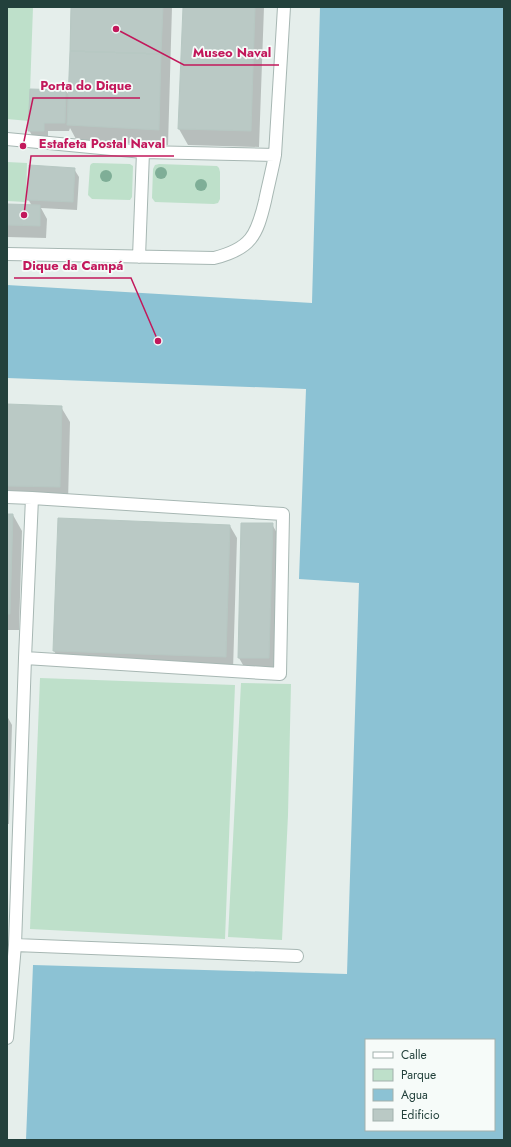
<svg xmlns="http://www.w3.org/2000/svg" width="511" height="1147" viewBox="0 0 511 1147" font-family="Jost,sans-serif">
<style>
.green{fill:#bee0ca}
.water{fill:#8cc2d4;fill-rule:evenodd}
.shadow{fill:#0003}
.building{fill:#bac9c5;stroke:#b7c8c3}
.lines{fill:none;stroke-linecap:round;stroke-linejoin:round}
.minor-casing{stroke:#a7b7b3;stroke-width:14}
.minor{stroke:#fff;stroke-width:12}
.tree{fill:#7fae97}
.leader{fill:none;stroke:#c2185b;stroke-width:1.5}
.callout-dot{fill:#c2185b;stroke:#f6fbf9;stroke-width:1.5}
.callout-label{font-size:13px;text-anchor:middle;font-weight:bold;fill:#c2185b;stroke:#f6fbf9;stroke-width:3.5;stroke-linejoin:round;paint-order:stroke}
</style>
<rect width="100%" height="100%" fill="#e5eeeb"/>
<path class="green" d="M7,7H33L29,121L7,119Z
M7,162L27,163L26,202L7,201Z
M93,163L130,164L133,166L132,197L130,200L92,199L88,195L90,166L91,164Z
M159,164L217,166L219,168L220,172V199L218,203L214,204L155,202L152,198L153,169L155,165Z
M40,678L235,685L225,939L30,929Z
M241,683L291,684L288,815L282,940L228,937Z"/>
<path class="water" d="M320,7H504V1140H26L33,965L347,974L359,583L299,579L306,389L7,378V285L312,303ZM366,1040H494V1130H366Z"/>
<path class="shadow" d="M43,7H172L168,145L77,141L70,128L69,131H48V139H34L29,130L66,91L69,95L71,8Z
M184,7H264L259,147L188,145L179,129Z
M74,169L79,177L77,210L41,208L47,219L46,238L7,237V205L32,206L28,199Z
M7,405L61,407L70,422L68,502L7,501Z
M7,515H13L22,531L19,630H7Z
M59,519L230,526L237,538L233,670L62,664L54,651Z
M272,524L279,537L276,671L246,670L239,658Z
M7,716L12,725L9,824H7Z"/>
<path class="building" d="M71,7H163L161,54L70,51Z
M183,7H255L251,131L178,129Z
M70,51L161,54L159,130L67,125Z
M30,89L66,90L65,123H44V131H28Z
M29,165L75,168L73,202L27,200Z
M7,204L40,205V226L7,225Z
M7,404L62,406L60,487L7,486Z
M7,514H13L10,614H7Z
M58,518L230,525L226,657L53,651Z
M241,523H273L269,658H238Z"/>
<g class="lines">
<defs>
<path id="minor" d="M7,139L143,152L275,155C272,171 268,186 265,201C257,235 251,249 214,258L7,254
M275,155L284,7
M139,257L143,152
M7,497L32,498L283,514L280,674L25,658L32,498
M15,945L297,956
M7,1038L15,945L25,658"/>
</defs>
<use href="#minor" class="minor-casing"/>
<use href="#minor" class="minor"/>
</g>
<g class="tree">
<circle cx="161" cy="173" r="6"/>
<circle cx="106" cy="176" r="6"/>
<circle cx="201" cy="185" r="6"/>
</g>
<path class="leader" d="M116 29L184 65H279M23 146L33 98H140M24 215L31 156H174M158 341L131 278H14"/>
<g class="callout-dot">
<circle cx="116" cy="29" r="4"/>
<circle cx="23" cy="146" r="4"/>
<circle cx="24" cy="215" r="4"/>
<circle cx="158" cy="341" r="4"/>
</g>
<g class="callout-label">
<text x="232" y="57">Museo Naval</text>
<text x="86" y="90">Porta do Dique</text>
<text x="102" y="148">Estafeta Postal Naval</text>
<text x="73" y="270">Dique da Campá</text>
</g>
<rect width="511" height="1147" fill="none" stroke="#23413c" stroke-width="16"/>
<rect x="365" y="1039" width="130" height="92" fill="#f6fbf9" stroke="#a2b1ad"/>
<rect x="373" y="1052" width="20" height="6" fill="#ffffff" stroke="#a2b1ad"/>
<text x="401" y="1059" font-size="12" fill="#23413c">Calle</text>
<rect x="373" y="1069" width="20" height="12" fill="#bee0ca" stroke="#a2b1ad"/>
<text x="401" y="1079" font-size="12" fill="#23413c">Parque</text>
<rect x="373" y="1089" width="20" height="12" fill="#8cc2d4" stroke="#a2b1ad"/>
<text x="401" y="1099" font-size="12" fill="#23413c">Agua</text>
<rect x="373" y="1109" width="20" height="12" fill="#bac9c5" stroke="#a2b1ad"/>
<text x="401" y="1119" font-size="12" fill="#23413c">Edificio</text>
</svg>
